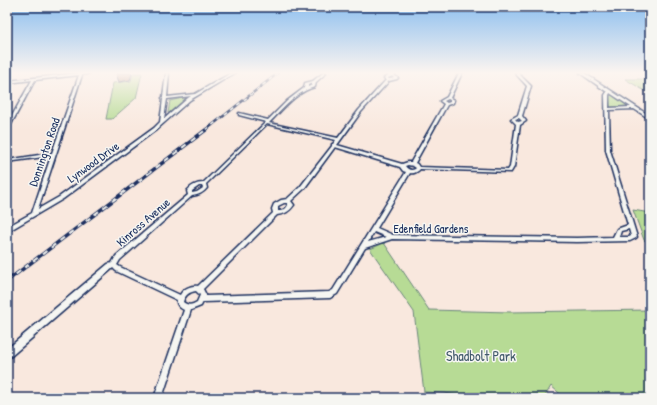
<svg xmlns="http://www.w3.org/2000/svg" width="657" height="405" viewBox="0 0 657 405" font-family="'Patrick Hand',sans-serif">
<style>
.green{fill:#b7db95;stroke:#69857a}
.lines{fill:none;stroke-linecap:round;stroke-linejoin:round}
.minor-casing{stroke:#1b2f5e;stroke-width:3}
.minor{fill:#f6f6f2;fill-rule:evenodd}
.rail-far1-casing{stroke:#1b2f5e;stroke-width:2.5}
.rail-casing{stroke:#1b2f5e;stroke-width:3.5}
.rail-far1{stroke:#f6f6f2;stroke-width:1.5;stroke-dasharray:4;stroke-linecap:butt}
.rail{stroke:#f6f6f2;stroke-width:2;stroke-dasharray:5.5;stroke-linecap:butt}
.shaded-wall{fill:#b28d7b;stroke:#1b2f5e}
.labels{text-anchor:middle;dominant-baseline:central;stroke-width:3;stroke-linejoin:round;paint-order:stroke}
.street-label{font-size:12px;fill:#1b2f5e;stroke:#f6f6f2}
.near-park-label{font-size:14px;fill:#425a6c;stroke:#f6f6f2}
</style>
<rect width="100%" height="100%" fill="#f9e8de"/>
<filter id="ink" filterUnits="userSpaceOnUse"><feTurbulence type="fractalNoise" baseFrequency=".025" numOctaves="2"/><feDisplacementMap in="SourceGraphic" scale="8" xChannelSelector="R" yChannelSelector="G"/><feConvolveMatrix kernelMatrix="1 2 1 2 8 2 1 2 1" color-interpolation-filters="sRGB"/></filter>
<g filter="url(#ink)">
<path class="green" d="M133,73H142L136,98L112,119H106L113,83L131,81Z
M625,79H650V94Z
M609,95L615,96L628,106L610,107Z
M187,97L189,99L172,112L168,113L170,101Z
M633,210L650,213V244L644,240Z
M384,243L429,310L510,312L650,310V398H565L551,386L544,398H470L445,393L424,392L414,312L370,249Z"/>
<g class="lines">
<defs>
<path id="minor" d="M78,73H90L82,75L38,209L59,197L154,128L160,122L163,99L162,98L163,97L166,73H169L167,97L195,94L231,73H235L190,100L156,130L63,199L7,232V227L32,213L51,156L7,162V160L52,153L79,75L35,80L9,128L7,129V125L32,80L7,83V81ZM191,96L188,98L164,119L167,99Z
M323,73H326L316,82L315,87C297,91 282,110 269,123L338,138L359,110L386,80L384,78L385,77L392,73H396L394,75L398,78L397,79L389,81L361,112L337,145L402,164L408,162H411L444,104L440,101L447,97L459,73H462L450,98L454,100L453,103L447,105L415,163L417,164L419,167L508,170L510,167L516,124L511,119L518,115L527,86L515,73H518L531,86L522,116L526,121L520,125L514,167L511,172L420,169C418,172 413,174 410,173L377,228L393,235L577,238L613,237L617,229L628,225L606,150L605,95L607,92L580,73H584L650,116V119L634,109L609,110L610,150L637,237L636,238L630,241L577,242L392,239L365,248L337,294L330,298L203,302L201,306L191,310L162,398H154L184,310C180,308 176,305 177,300L116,271L113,268L10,357L7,358V349L108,264L112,263L116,256L188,195L187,191C191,186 196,183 203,183L266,122L239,115V113L268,120L287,101L304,88L305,83L313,81ZM392,76L394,78L389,79L388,78ZM312,83V85L308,87V85ZM610,93L631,107L609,108V95ZM448,99L450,100V102L447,103L444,101ZM519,118L522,121L518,122L515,119ZM267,124L336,140L333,144H332V146L300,187L287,199L281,200L274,204L272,209L273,213L198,286C191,285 183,289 180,295L120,267L117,265L120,260L192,196C199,195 203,193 207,188L206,184ZM335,147L400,167L403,171L406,172L333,290L329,292L206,296V295L203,289L277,215C285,214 289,212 294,205L291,201L304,189ZM408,165L413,166L416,168L415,169C411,171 408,170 405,166ZM199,186H202L203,188L197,192L192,193V191ZM284,203H287L288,205C286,209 283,211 278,211V206ZM629,229L631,236L629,237H619L621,231ZM374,232L386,237L368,242ZM196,291L200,295L197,302C192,305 188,306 183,302C185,295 189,292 196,291Z"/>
</defs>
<use href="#minor" class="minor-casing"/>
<use href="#minor" class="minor"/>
<defs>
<path id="rail-far1" d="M206,130L278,73"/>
<path id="rail" d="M7,281L207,129"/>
</defs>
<use href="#rail-far1" class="rail-far1-casing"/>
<use href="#rail" class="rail-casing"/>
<use href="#rail-far1" class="rail-far1"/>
<use href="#rail" class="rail"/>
</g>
<path class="shaded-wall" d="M120,73H132L130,80L119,82L116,74Z"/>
</g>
<linearGradient id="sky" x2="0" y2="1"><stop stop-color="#8bbeef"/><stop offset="0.56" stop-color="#fcf5f0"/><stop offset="1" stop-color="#fcf5f0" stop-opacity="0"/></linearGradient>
<rect width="657" height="130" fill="url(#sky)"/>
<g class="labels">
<g class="street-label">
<text transform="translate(44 152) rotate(-71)">Donnington Road</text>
<text transform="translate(93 162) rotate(-36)">Lynwood Drive</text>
<text transform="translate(143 222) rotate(-41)">Kinross Avenue</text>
<text x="431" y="228">Edenfield Gardens</text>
</g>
<g class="near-park-label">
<text x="481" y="355">Shadbolt Park</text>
</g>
</g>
<rect width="657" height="405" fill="none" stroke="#f6f6f2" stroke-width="24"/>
<rect x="12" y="12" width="633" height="381" fill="none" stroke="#1b2f5e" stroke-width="1.5" filter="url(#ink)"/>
</svg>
